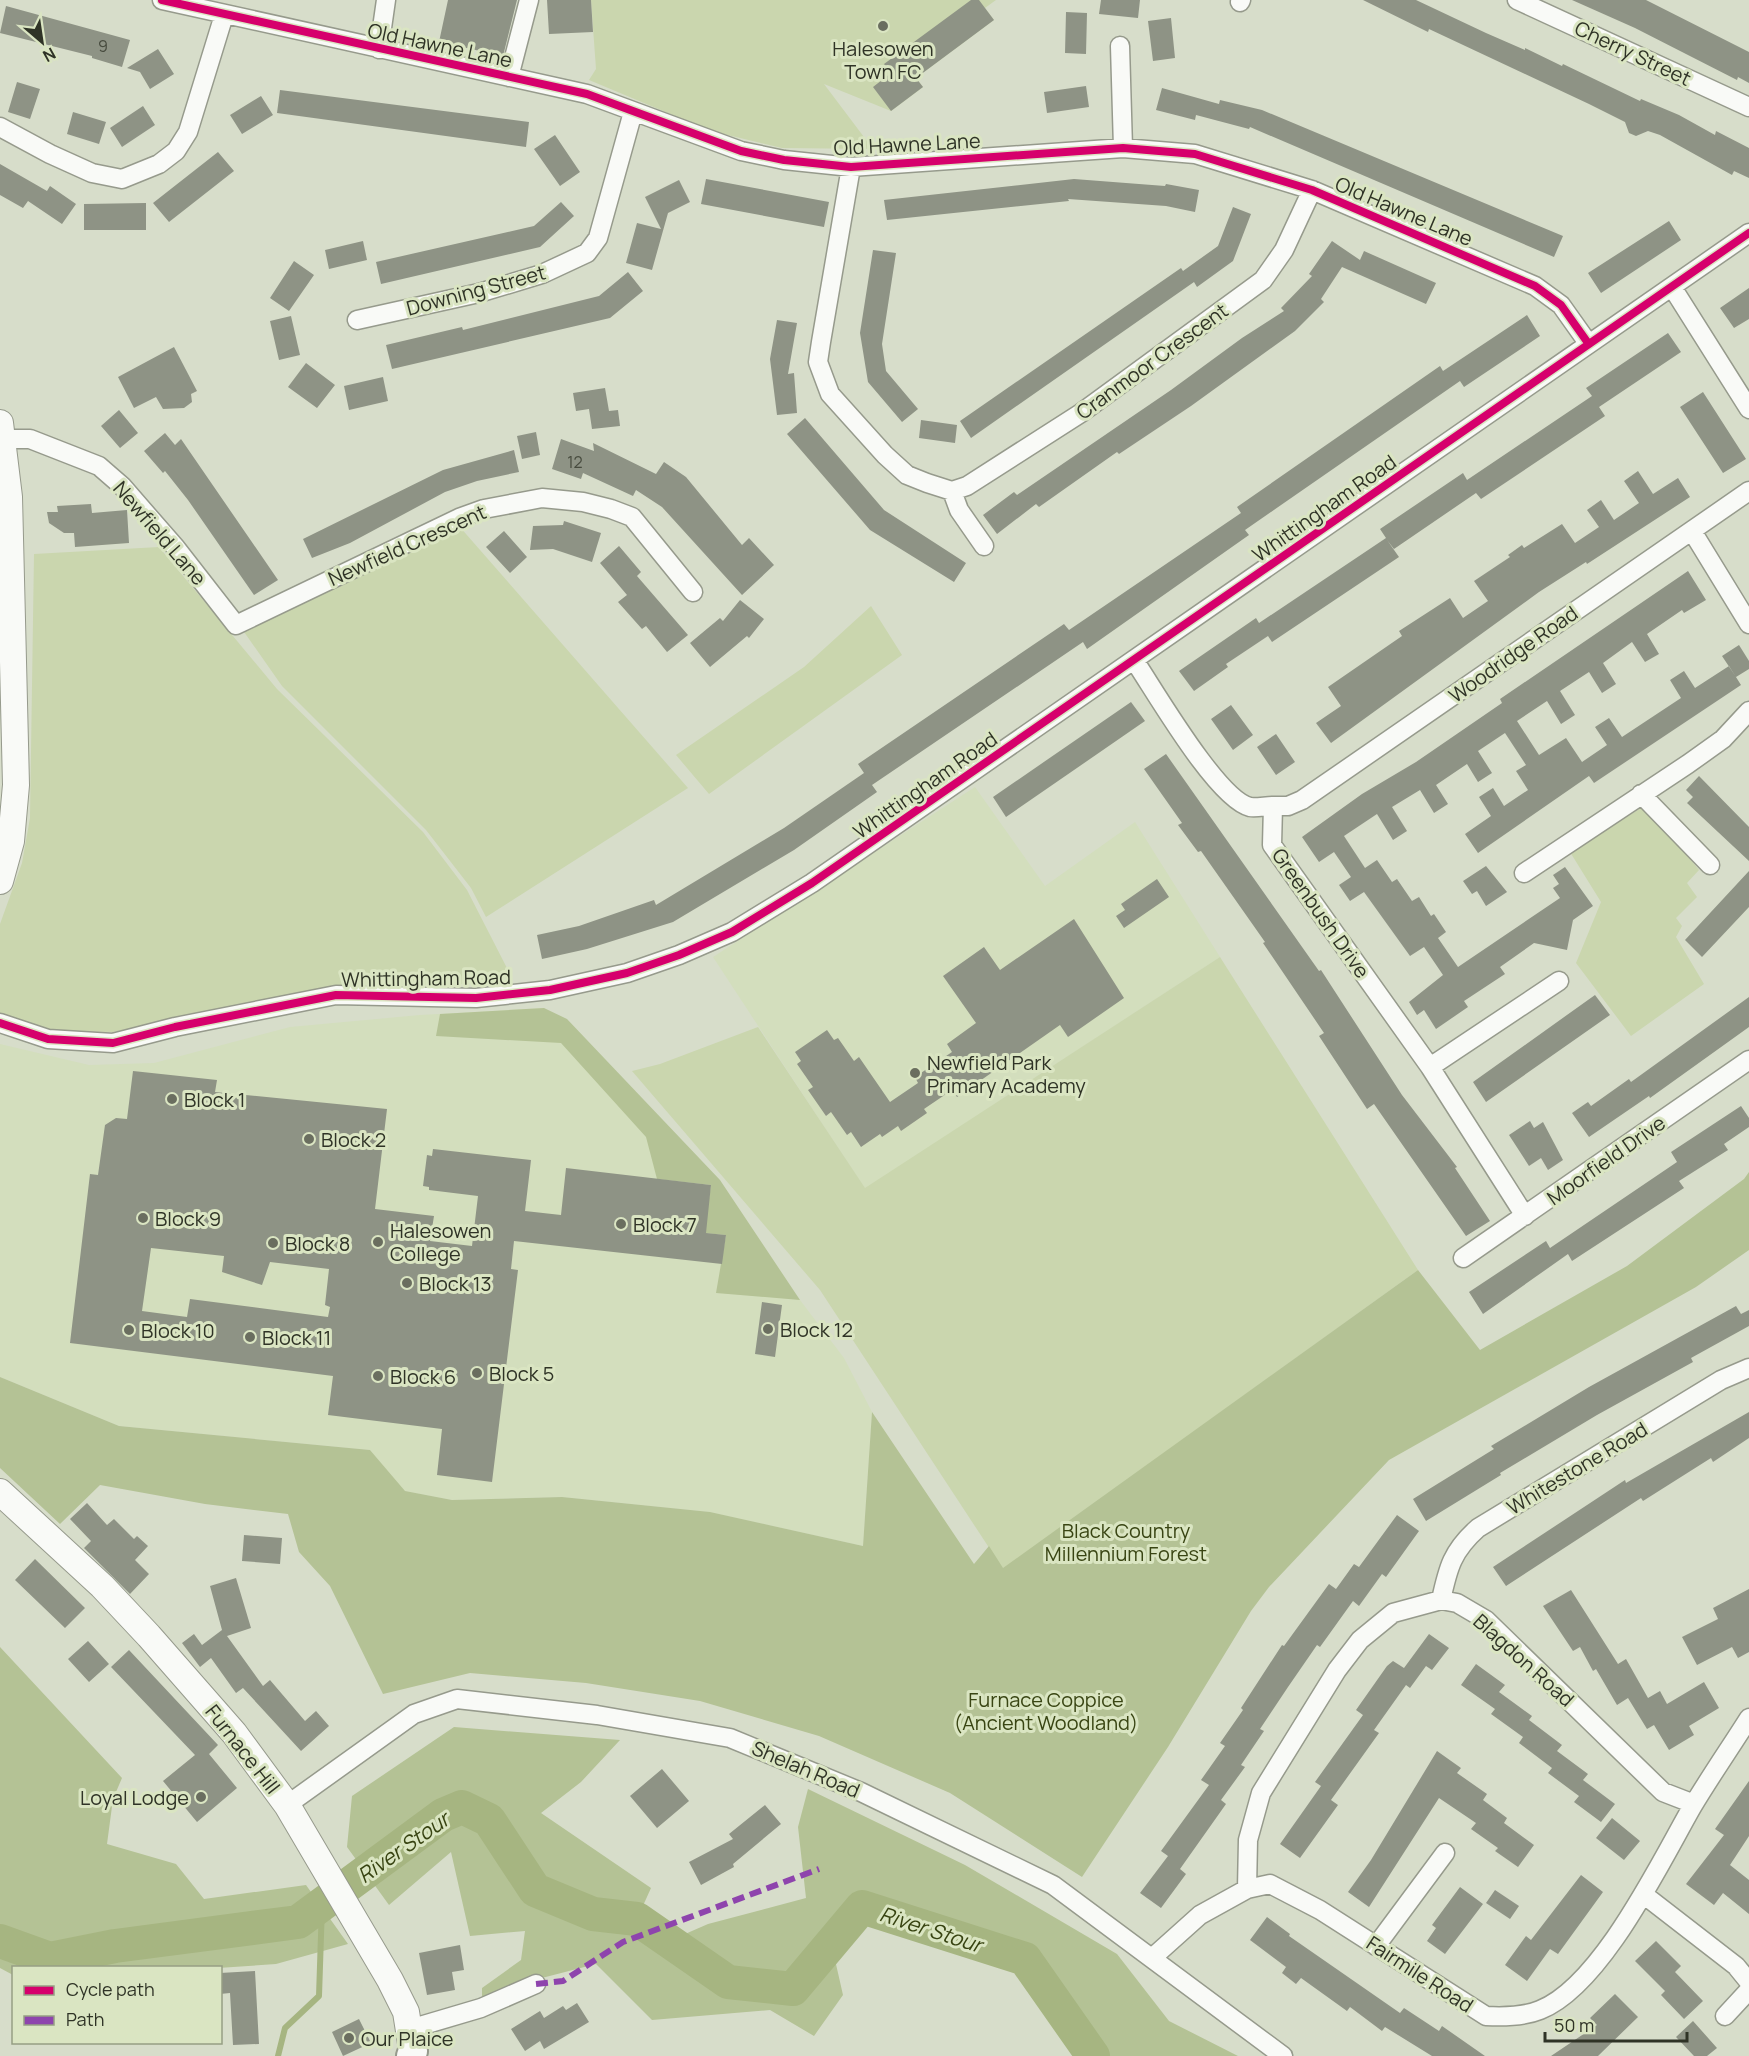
<svg xmlns="http://www.w3.org/2000/svg" width="1749" height="2056" viewBox="0 0 1749 2056" font-family="Manrope,sans-serif">
<style>
.built{fill:#d3debd}
.green{fill:#cad6ae}
.forest{fill:#b4c295}
.lines{fill:none;stroke-linecap:round;stroke-linejoin:round}
.stream{stroke:#a6b581;stroke-width:6}
.river{stroke:#a6b581;stroke-width:34}
.building{fill:#8e9385;fill-rule:evenodd}
.street-casing{stroke:#969a8c;stroke-width:21}
.secondary-casing{stroke:#969a8c;stroke-width:28}
.primary-casing{stroke:#969a8c;stroke-width:32}
.street{stroke:#f9faf7;stroke-width:18}
.secondary{stroke:#f9faf7;stroke-width:26}
.primary{stroke:#f9faf7;stroke-width:28}
.quiet{stroke:#8e44ad;stroke-width:6;stroke-dasharray:12 6;stroke-linecap:butt}
.cycleway-casing{stroke:#dae5c2;stroke-width:11}
.cycleway{stroke:#d6006c;stroke-width:8}
.poi-dot{fill:#6a6e5f;stroke:#dae5c2;stroke-width:2}
.labels{text-anchor:middle;dominant-baseline:central;stroke-width:6;stroke-linejoin:round;paint-order:stroke}
.number-label{font-size:16px;fill:#474b3e}
.street-label{font-size:20px;fill:#2f3326;stroke:#dae5c2}
.poi-label{font-size:20px;fill:#2f3326;stroke:#dae5c2;text-anchor:start}
.park-label{font-size:20px;fill:#394513;stroke:#dae5c2}
.water-label{font-size:21px;font-style:italic;fill:#374311;stroke:#dae5c2}
</style>
<rect width="100%" height="100%" fill="#d7ddca"/>
<path class="built" d="M975,787L1045,886L1135,822L1220,957L865,1189L713,957Z
M544,1008L712,1184L844,1358L872,1412L863,1546L709,1512L562,1497L452,1500L404,1491L370,1450L119,1426L0,1377V1044L89,1065L154,1063L290,1027L420,1015Z"/>
<path class="green" d="M591,0H996L985,8L994,20L916,78L923,87L891,111L824,84L873,149L782,148L711,131L589,80L596,69Z
M459,526L688,788L486,917L471,888L426,830L282,686L242,629Z
M159,547L277,689L423,832L467,890L510,974L464,984L332,987L113,1032L47,1031L0,1015V924L22,863L30,818L34,554Z
M871,606L902,655L709,794L676,755L804,667Z
M1646,805L1699,870L1687,883L1697,897L1676,918L1682,926L1676,937L1704,984L1631,1036L1576,963L1601,902L1570,852Z
M1220,957L1418,1270L1003,1569L820,1290L632,1071L660,1064L758,1027L865,1188Z"/>
<path class="forest" d="M544,1008L567,1019L720,1180L800,1300L716,1293L726,1235L704,1233L711,1185L657,1179L646,1137L561,1043L436,1036L440,1014Z
M1749,1172V1250L1696,1287L1389,1460L1269,1587L1251,1611L1168,1747L1082,1877L950,1793L819,1736L700,1701L586,1683L470,1673L383,1694L330,1586L299,1552L288,1514L205,1504L100,1485L60,1524L0,1468V1377L119,1426L370,1450L405,1491L452,1500L562,1497L710,1512L863,1546L872,1412L974,1564L989,1546L1003,1568L1418,1270L1480,1350L1627,1266L1744,1179Z
M0,1647L122,1778L113,1799L107,1844L176,1864L204,1899L306,1885L348,1944L276,1964L218,1968H14L13,1975L0,1968Z
M454,1727L620,1740L581,1782L541,1813L651,1888L637,1919L669,1941L708,1924L806,1898L798,1827L808,1789L965,1865L1117,1954L1169,2021L1238,2056H1093L1025,1959L863,1907L833,1951L843,1995L814,2036L770,2010L652,2020L596,1964L538,1979L482,2000V1988L521,1960L525,1931L470,1936L451,1852L389,1905L347,1847L352,1796Z"/>
<g class="lines">
<path class="stream" d="M278,2056L285,2028L319,1996L322,1905"/>
<path class="river" d="M0,1941L50,1959L115,1946L298,1922L443,1815L462,1807L489,1820L535,1890L593,1914L637,1919L728,1982L793,1989L862,1907L1025,1959L1093,2056"/>
</g>
<path class="building" d="M448,0H517L503,56L439,42Z
M547,0H591L593,32L549,34Z
M971,0H979L994,20L916,78L923,87L891,111L873,87L891,73L884,64Z
M1101,0H1140L1138,18L1099,14Z
M1363,0H1416L1486,33L1525,50V48L1562,66L1563,64L1640,101L1641,99L1679,115L1715,135L1716,131L1749,148V178L1734,171L1732,175L1660,135L1648,131L1636,136L1629,133L1625,122L1589,104L1429,29L1428,32Z
M1572,0H1646L1749,52V83L1738,77L1737,80L1635,28Z
M6,6L130,40L122,67L92,58V56L0,33Z
M1066,12L1087,13L1086,54L1065,53Z
M1171,18L1175,58L1153,61L1148,21Z
M158,49L174,74L150,89L140,72L127,68Z
M17,82L40,89L30,119L8,112Z
M1086,86L1089,107L1047,113L1044,92Z
M1162,88L1219,104L1220,100L1262,110L1563,236L1554,257L1250,127L1249,129L1196,115L1195,120L1156,110Z
M280,90L529,122L526,147L277,113Z
M261,96L273,115L242,134L230,115Z
M143,106L155,125L122,147L110,128Z
M73,112L106,122L99,144L67,134Z
M555,135L580,172L560,186L534,149Z
M218,152L234,171L169,222L153,203Z
M0,164L47,191L50,186L76,204L62,224L28,201L23,208L0,195Z
M706,179L829,202L824,227L701,204Z
M1074,179L1165,186L1166,184L1199,190L1195,212L1166,206L1068,199L1069,201L887,220L884,200Z
M679,180L690,202L668,213L652,270L626,263L637,223L661,229L645,197Z
M561,202L574,216L540,247L381,284L376,262L534,226Z
M146,203V230H84V204Z
M1233,207L1251,214L1233,261L1197,287L1194,282L971,438L960,421L1181,268L1183,271L1218,246Z
M1669,221L1681,240L1601,293L1588,273Z
M363,241L367,260L329,269L325,250Z
M1332,241L1360,260L1364,251L1436,283L1426,304L1342,267L1321,299L1324,302L1295,331L1191,406L1119,454L1117,452L1039,507L1036,504L997,534L983,515L1014,492L1017,495L1171,390L1242,338L1284,311L1281,308L1312,276L1309,274Z
M873,250L896,253L882,344L886,371L918,409L902,422L868,382L860,333Z
M294,261L314,275L289,311L270,298Z
M628,272L643,291L610,318L392,369L386,345L462,327L463,330L599,296Z
M1749,288V319L1734,328L1720,308Z
M1527,315L1540,336L1464,387L1460,381L1245,530L1249,535L1087,649L1083,642L872,785L877,792L794,850L673,922L587,949L542,959L537,935L579,926L654,900L656,905L784,828L864,773L858,764L1064,624L1069,630L1241,513L1237,507L1440,366L1443,371Z
M291,316L300,355L279,360L270,321Z
M777,320L797,323L788,374L794,373L797,413L777,415L770,359Z
M1668,333L1681,352L1599,407L1605,416L1481,499L1476,493L1394,549L1387,540L1399,557L1272,642L1268,636L1226,664L1228,667L1194,691L1179,671L1256,618L1259,623L1386,538L1380,529L1463,473L1467,480L1592,396L1586,388Z
M174,347L197,391L191,394L192,402L184,408L163,409L156,397L134,408L118,377Z
M306,363L335,385L317,408L288,387Z
M383,377L388,401L349,410L344,386Z
M605,388L609,411L618,410L620,426L592,429L589,409L576,411L573,393Z
M1703,392L1746,459L1723,473L1680,407Z
M119,410L138,433L120,448L101,426Z
M805,418L884,510L966,563L954,582L870,530L787,434Z
M921,420L957,425L955,443L919,438Z
M536,432L540,455L522,459L517,436Z
M165,433L175,445L181,439L278,580L254,595L188,500L165,471L163,473L144,451Z
M561,439L594,451L593,443L656,474L664,462L686,477L742,545L749,538L774,565L742,595L662,507L636,490L633,496L583,473L581,479L552,469Z
M514,450L519,472L477,481L445,492L350,543L312,558L303,539L443,470Z
M1638,471L1653,494L1678,478L1690,497L1587,564L1586,562L1539,592L1331,743L1316,723L1341,706L1328,687L1402,636L1399,631L1450,598L1463,618L1488,601L1474,581L1510,557L1508,555L1522,545L1524,548L1562,524L1575,543L1599,527L1587,510L1601,500L1614,520L1639,503L1624,481Z
M91,504L92,513L127,510L129,543L75,547L74,533H64L49,523L47,512H58L57,506Z
M564,521L601,533L592,562L553,549L530,550L533,526L563,525Z
M504,531L527,557L510,573L486,547Z
M619,546L641,572L637,576L688,635L667,652L646,626L642,629L618,602L627,595L600,563Z
M1688,571L1706,600L1684,613L1682,610L1647,634L1659,654L1645,662L1632,642L1603,663L1616,684L1602,693L1589,672L1560,691L1575,715L1561,724L1547,701L1517,721L1539,755L1566,738L1582,762L1607,745L1595,727L1609,718L1622,737L1681,698L1670,680L1684,671L1695,688L1729,666L1741,685L1594,783L1589,776L1478,853L1465,834L1491,816L1479,797L1493,788L1504,806L1528,790L1516,771L1526,765L1505,733L1478,751L1492,773L1478,782L1467,764L1436,785L1448,804L1434,813L1420,790L1392,807L1407,831L1393,840L1377,814L1344,836L1365,868L1377,860L1392,882L1397,879L1412,901L1419,897L1431,916L1434,914L1446,932L1438,938L1458,967L1560,898L1553,888L1559,884L1553,875L1565,867L1593,906L1573,920L1567,950L1534,943L1500,967L1505,974L1464,1001L1468,1007L1436,1029L1424,1010L1417,1015L1409,1002L1443,975L1424,947L1410,956L1364,892L1350,901L1339,885L1351,877L1334,852L1319,862L1302,837L1362,794L1416,762L1502,703L1500,699Z
M740,600L764,619L749,638L747,636L710,667L690,643L720,618L723,621Z
M1739,645L1749,661V669L1736,677L1722,656Z
M1131,702L1145,721L1006,817L993,797Z
M1231,705L1253,735L1233,750L1211,719Z
M1276,734L1295,762L1276,775L1257,747Z
M1166,754L1319,971L1321,970L1402,1095L1457,1167L1455,1168L1490,1221L1466,1236L1374,1104L1367,1109L1319,1036L1324,1033L1263,943L1265,942L1201,851L1198,852L1178,825L1182,823L1144,769Z
M1699,776L1749,827V861L1687,803L1693,797L1686,790Z
M1486,866L1507,892L1486,906L1477,891L1472,894L1463,881Z
M1749,871V907L1702,957L1685,940Z
M1157,879L1169,897L1124,928L1116,916L1125,910L1121,904Z
M1074,919L1124,998L1068,1037L1060,1025L957,1097L952,1090L924,1109L927,1113L901,1131L898,1126L882,1137L880,1134L861,1147L851,1132L847,1135L831,1112L826,1116L808,1090L813,1087L797,1064L801,1061L795,1052L827,1030L834,1040L838,1038L854,1061L859,1057L890,1102L918,1083L915,1077L952,1052L947,1044L976,1023L943,976L984,947L1000,970Z
M1595,995L1610,1015L1486,1102L1473,1082Z
M1749,997V1027L1650,1098L1649,1096L1589,1137L1572,1113L1588,1102L1591,1106L1629,1079L1631,1082Z
M133,1071L217,1080L215,1092L387,1109L375,1209L434,1216L430,1241L472,1246L478,1196L429,1190V1187L423,1186L427,1155L432,1156L433,1149L531,1160L525,1211L561,1215L566,1168L711,1185L706,1233L726,1235L722,1264L514,1241L511,1269L518,1270L492,1482L437,1475L442,1429L328,1415L333,1376L70,1343L90,1174L98,1175L105,1125L116,1118L127,1119ZM151,1248L224,1256L222,1272L262,1285L270,1262L329,1269L325,1305L330,1307L328,1317L190,1299L187,1317L142,1311Z
M1741,1106L1749,1118V1127L1724,1144L1728,1150L1679,1181L1684,1188L1572,1261L1568,1254L1483,1314L1469,1292L1546,1241L1550,1248L1677,1162L1671,1152Z
M1530,1121L1534,1128L1543,1122L1563,1160L1548,1170L1541,1158L1529,1166L1509,1135Z
M762,1302L782,1305L775,1357L755,1354Z
M1736,1306L1741,1314L1749,1310V1326L1691,1358L1693,1362L1597,1415L1500,1473L1501,1475L1426,1521L1413,1499L1494,1449L1491,1446L1589,1387Z
M1749,1412V1438L1713,1462L1711,1458L1643,1501L1641,1498L1506,1586L1493,1567L1625,1480L1626,1483Z
M87,1503L107,1525L114,1519L134,1539L137,1536L148,1546L135,1560L149,1574L130,1594L84,1548L91,1541L70,1519Z
M1397,1515L1419,1531L1386,1577L1382,1574L1359,1606L1353,1601L1320,1647L1317,1645L1288,1687L1260,1729L1264,1731L1241,1765L1245,1767L1221,1800L1226,1804L1180,1869L1186,1874L1161,1908L1140,1893L1168,1856L1161,1851L1209,1785L1201,1780L1225,1746L1220,1743L1243,1710L1241,1708L1282,1645L1284,1646L1329,1584L1336,1589L1354,1564L1359,1567Z
M244,1535L282,1538L280,1564L242,1561Z
M35,1559L85,1608L65,1628L15,1580Z
M236,1578L251,1628L227,1636L263,1686L270,1680L305,1721L316,1711L329,1726L301,1751L243,1688L236,1693L211,1658L200,1667L182,1643L194,1634L202,1645L222,1630L210,1586Z
M1749,1589V1652L1738,1658L1732,1647L1697,1665L1682,1637L1718,1619L1713,1608Z
M1571,1590L1618,1664L1626,1659L1648,1698L1660,1691L1667,1704L1704,1682L1719,1708L1689,1726L1694,1735L1669,1750L1654,1725L1647,1729L1628,1698L1617,1705L1596,1669L1593,1671L1580,1647L1573,1651L1543,1606Z
M1429,1634L1449,1648L1432,1670L1426,1666L1410,1688L1406,1685L1374,1730L1379,1733L1331,1800L1338,1805L1300,1858L1280,1844L1321,1786L1315,1782L1363,1715L1356,1710L1387,1666L1393,1661L1404,1668Z
M88,1641L109,1664L89,1682L68,1659Z
M129,1650L218,1745L209,1754L237,1788L197,1822L163,1781L195,1755L111,1667Z
M1476,1664L1505,1685L1499,1692L1532,1716L1529,1720L1562,1745L1557,1751L1588,1774L1583,1780L1615,1804L1601,1822L1574,1802L1579,1796L1548,1773L1552,1768L1519,1743L1523,1737L1491,1714L1495,1709L1461,1685Z
M1437,1751L1461,1768L1457,1773L1487,1794L1483,1800L1507,1818L1504,1823L1534,1845L1518,1867L1495,1851L1498,1848L1471,1829L1476,1823L1439,1798L1369,1907L1348,1892L1371,1860Z
M662,1769L689,1801L657,1828L630,1796Z
M1749,1781V1836L1730,1865L1749,1880V1914L1723,1893L1714,1905L1686,1884L1724,1835L1715,1829Z
M765,1805L781,1824L733,1864L734,1867L701,1885L689,1862L733,1839L729,1834Z
M1612,1818L1640,1841L1624,1860L1596,1838Z
M1581,1875L1603,1892L1558,1954L1550,1949L1527,1981L1505,1965L1526,1936L1531,1940Z
M1460,1887L1483,1904L1445,1954L1427,1941L1436,1928L1432,1925Z
M1495,1890L1519,1906L1510,1919L1486,1903Z
M1267,1917L1290,1934L1289,1936L1400,2013L1404,2008L1439,2031L1442,2026L1485,2056H1432L1385,2027L1382,2031L1350,2007L1347,2011L1301,1978L1296,1984L1282,1973L1286,1967L1250,1940Z
M1656,1941L1681,1966L1675,1972L1703,2001L1684,2019L1661,1995L1665,1991L1635,1961Z
M460,1945L464,1970L452,1972L455,1990L427,1995L419,1953Z
M255,1971L259,2044L233,2045L230,1993L220,1994V1973Z
M1615,1994L1638,2017L1598,2056H1551L1597,2025L1590,2018Z
M577,2003L589,2022L544,2049L540,2041L525,2051L511,2029L540,2011L544,2018L563,2006L566,2010Z
M359,2019L371,2043L343,2056L332,2032Z
M1693,2021L1717,2048L1707,2056H1694L1676,2037Z"/>
<g class="lines">
<defs>
<path id="street" d="M162,0L587,94L741,151L784,160L851,167L1123,148L1195,154L1312,190L1535,286L1561,305L1588,343
M1517,0L1749,107
M1240,2L1241,0
M1120,46L1123,148
M379,49L386,0
M509,77L529,0
M0,127L50,154L92,173L122,179L159,164L176,151L188,132L224,15
M851,167L821,342L818,362L830,394L885,455L907,475L927,483L952,491L967,486L1081,413L1263,280L1284,250L1312,190
M1672,287L1749,409
M357,320L479,293L542,274L587,253L598,238L633,112
M3,439H30L99,466L122,486L176,548L236,625L459,518L484,509L542,498L583,502L611,509L632,517L693,592
M952,491L959,510L984,546
M1692,531L1749,624
M1134,660C1155,691 1217,799 1250,807C1256,808 1266,806 1273,806L1272,845L1430,1067L1525,1216
M1641,794L1710,865
M1273,806H1288L1302,800L1749,491
M1524,873L1688,764L1723,739L1749,711
M0,1023L48,1039L113,1043L175,1027L336,995L476,998L550,990L627,973L679,955L732,932L812,883L1749,233
M1430,1067L1559,981
M1463,1258L1749,1060
M1441,1600C1448,1568 1452,1551 1478,1528L1721,1380L1749,1368
M287,1805L414,1714L457,1699L597,1715L730,1738L861,1792L1053,1885L1283,2056
M1247,1889L1248,1840L1261,1793L1337,1670L1360,1640L1393,1613L1441,1600L1457,1603L1486,1620L1663,1792L1694,1804
M1643,1894L1736,1966L1749,1982
M1376,1946L1445,1853
M1152,1958L1200,1915L1247,1889L1270,1884L1320,1910L1486,2016C1504,2017 1523,2017 1540,2010C1601,1986 1660,1863 1692,1807C1710,1777 1730,1748 1749,1718
M1725,2016L1749,1990
M410,2029L481,2008L536,1984"/>
<path id="secondary" d="M0,423L9,497L16,785L11,841L0,881
M0,1492L102,1586L149,1636L234,1733L287,1805L390,1980L406,2012L413,2056"/>
<path id="primary" d="M411,2056L413,2051"/>
</defs>
<use href="#street" class="street-casing"/>
<use href="#secondary" class="secondary-casing"/>
<use href="#primary" class="primary-casing"/>
<use href="#street" class="street"/>
<use href="#secondary" class="secondary"/>
<use href="#primary" class="primary"/>
<path class="quiet" d="M536,1984L563,1981L623,1942L819,1869"/>
<defs>
<path id="cycleway" d="M162,0L587,94L741,151L784,160L851,167L1123,148L1195,154L1312,190L1535,286L1561,305L1588,343
M0,1023L48,1039L113,1043L175,1027L336,995L476,998L550,990L627,973L679,955L732,932L812,883L1749,233"/>
</defs>
<use href="#cycleway" class="cycleway-casing"/>
<use href="#cycleway" class="cycleway"/>
</g>
<g class="poi-dot">
<circle cx="883" cy="26" r="6"/>
<circle cx="915" cy="1073" r="6"/>
<circle cx="172" cy="1099" r="6"/>
<circle cx="309" cy="1139" r="6"/>
<circle cx="143" cy="1218" r="6"/>
<circle cx="621" cy="1224" r="6"/>
<circle cx="378" cy="1242" r="6"/>
<circle cx="273" cy="1243" r="6"/>
<circle cx="407" cy="1283" r="6"/>
<circle cx="768" cy="1329" r="6"/>
<circle cx="129" cy="1330" r="6"/>
<circle cx="250" cy="1337" r="6"/>
<circle cx="477" cy="1373" r="6"/>
<circle cx="378" cy="1376" r="6"/>
<circle cx="201" cy="1797" r="6"/>
<circle cx="349" cy="2038" r="6"/>
</g>
<g class="labels">
<g class="number-label">
<text x="103" y="46">9</text>
<text x="575" y="462">12</text>
</g>
<g class="street-label">
<text transform="translate(440 45) rotate(12)">Old Hawne Lane</text>
<text transform="translate(1633 53) rotate(25)">Cherry Street</text>
<text transform="translate(907 144) rotate(-3)">Old Hawne Lane</text>
<text transform="translate(1404 211) rotate(23)">Old Hawne Lane</text>
<text transform="translate(476 290) rotate(-15)">Downing Street</text>
<text transform="translate(1152 361) rotate(-36)">Cranmoor Crescent</text>
<text transform="translate(1324 508) rotate(-35)">Whittingham Road</text>
<text transform="translate(160 533) rotate(49)">Newfield Lane</text>
<text transform="translate(407 545) rotate(-24)">Newfield Crescent</text>
<text transform="translate(1513 654) rotate(-35)">Woodridge Road</text>
<text transform="translate(925 785) rotate(-35)">Whittingham Road</text>
<text transform="translate(1321 913) rotate(55)">Greenbush Drive</text>
<text transform="translate(426 978) rotate(-1)">Whittingham Road</text>
<text transform="translate(1606 1160) rotate(-35)">Moorfield Drive</text>
<text transform="translate(1577 1468) rotate(-31)">Whitestone Road</text>
<text transform="translate(1524 1660) rotate(42)">Blagdon Road</text>
<text transform="translate(243 1749) rotate(52)">Furnace Hill</text>
<text transform="translate(806 1769) rotate(23)">Shelah Road</text>
<text transform="translate(1420 1974) rotate(33)">Fairmile Road</text>
</g>
<g class="poi-label">
<text x="883" y="48" text-anchor="middle">Halesowen<tspan x="883" dy="23">Town FC</tspan></text>
<text x="927" y="1062">Newfield Park<tspan x="927" dy="23">Primary Academy</tspan></text>
<text x="184" y="1099">Block 1</text>
<text x="321" y="1139">Block 2</text>
<text x="155" y="1218">Block 9</text>
<text x="633" y="1224">Block 7</text>
<text x="390" y="1230">Halesowen<tspan x="390" dy="23">College</tspan></text>
<text x="285" y="1243">Block 8</text>
<text x="419" y="1283">Block 13</text>
<text x="780" y="1329">Block 12</text>
<text x="141" y="1330">Block 10</text>
<text x="262" y="1337">Block 11</text>
<text x="489" y="1373">Block 5</text>
<text x="390" y="1376">Block 6</text>
<text x="189" y="1797" text-anchor="end">Loyal Lodge</text>
<text x="361" y="2038">Our Plaice</text>
</g>
<g class="park-label">
<text x="1126" y="1530">Black Country<tspan x="1126" dy="23">Millennium Forest</tspan></text>
<text x="1046" y="1699">Furnace Coppice<tspan x="1046" dy="23">(Ancient Woodland)</tspan></text>
</g>
<g class="water-label">
<text transform="translate(403 1847) rotate(-35)">River Stour</text>
<text transform="translate(931 1929) rotate(18)">River Stour</text>
</g>
</g>
<rect x="12" y="1966" width="210" height="78" fill="#dae5c2" stroke="#969e84" stroke-width="1.5"/>
<rect x="24" y="1986" width="30" height="9" fill="#d6006c" stroke="#969e84" stroke-width="1.5"/>
<text x="66" y="1996" font-size="18" fill="#2f3326">Cycle path</text>
<rect x="24" y="2016" width="30" height="9" fill="#8e44ad" stroke="#969e84" stroke-width="1.5"/>
<text x="66" y="2026" font-size="18" fill="#2f3326">Path</text>
<g transform="translate(42 42) rotate(151)" stroke="#dae5c2" stroke-width="4.5" paint-order="stroke">
<path d="M0-4.5L10 22L0 15L-10 22Z" fill="#2f3326"/>
<text y="-9" font-size="16" font-weight="bold" text-anchor="middle" fill="#2f3326">N</text>
</g>
<path d="M1545 2032v9h142v-9" fill="none" stroke="#2f3326" stroke-width="3"/>
<text x="1554" y="2032" font-size="18" fill="#2f3326" stroke="#dae5c2" stroke-width="4.5" paint-order="stroke">50 m</text>
</svg>
